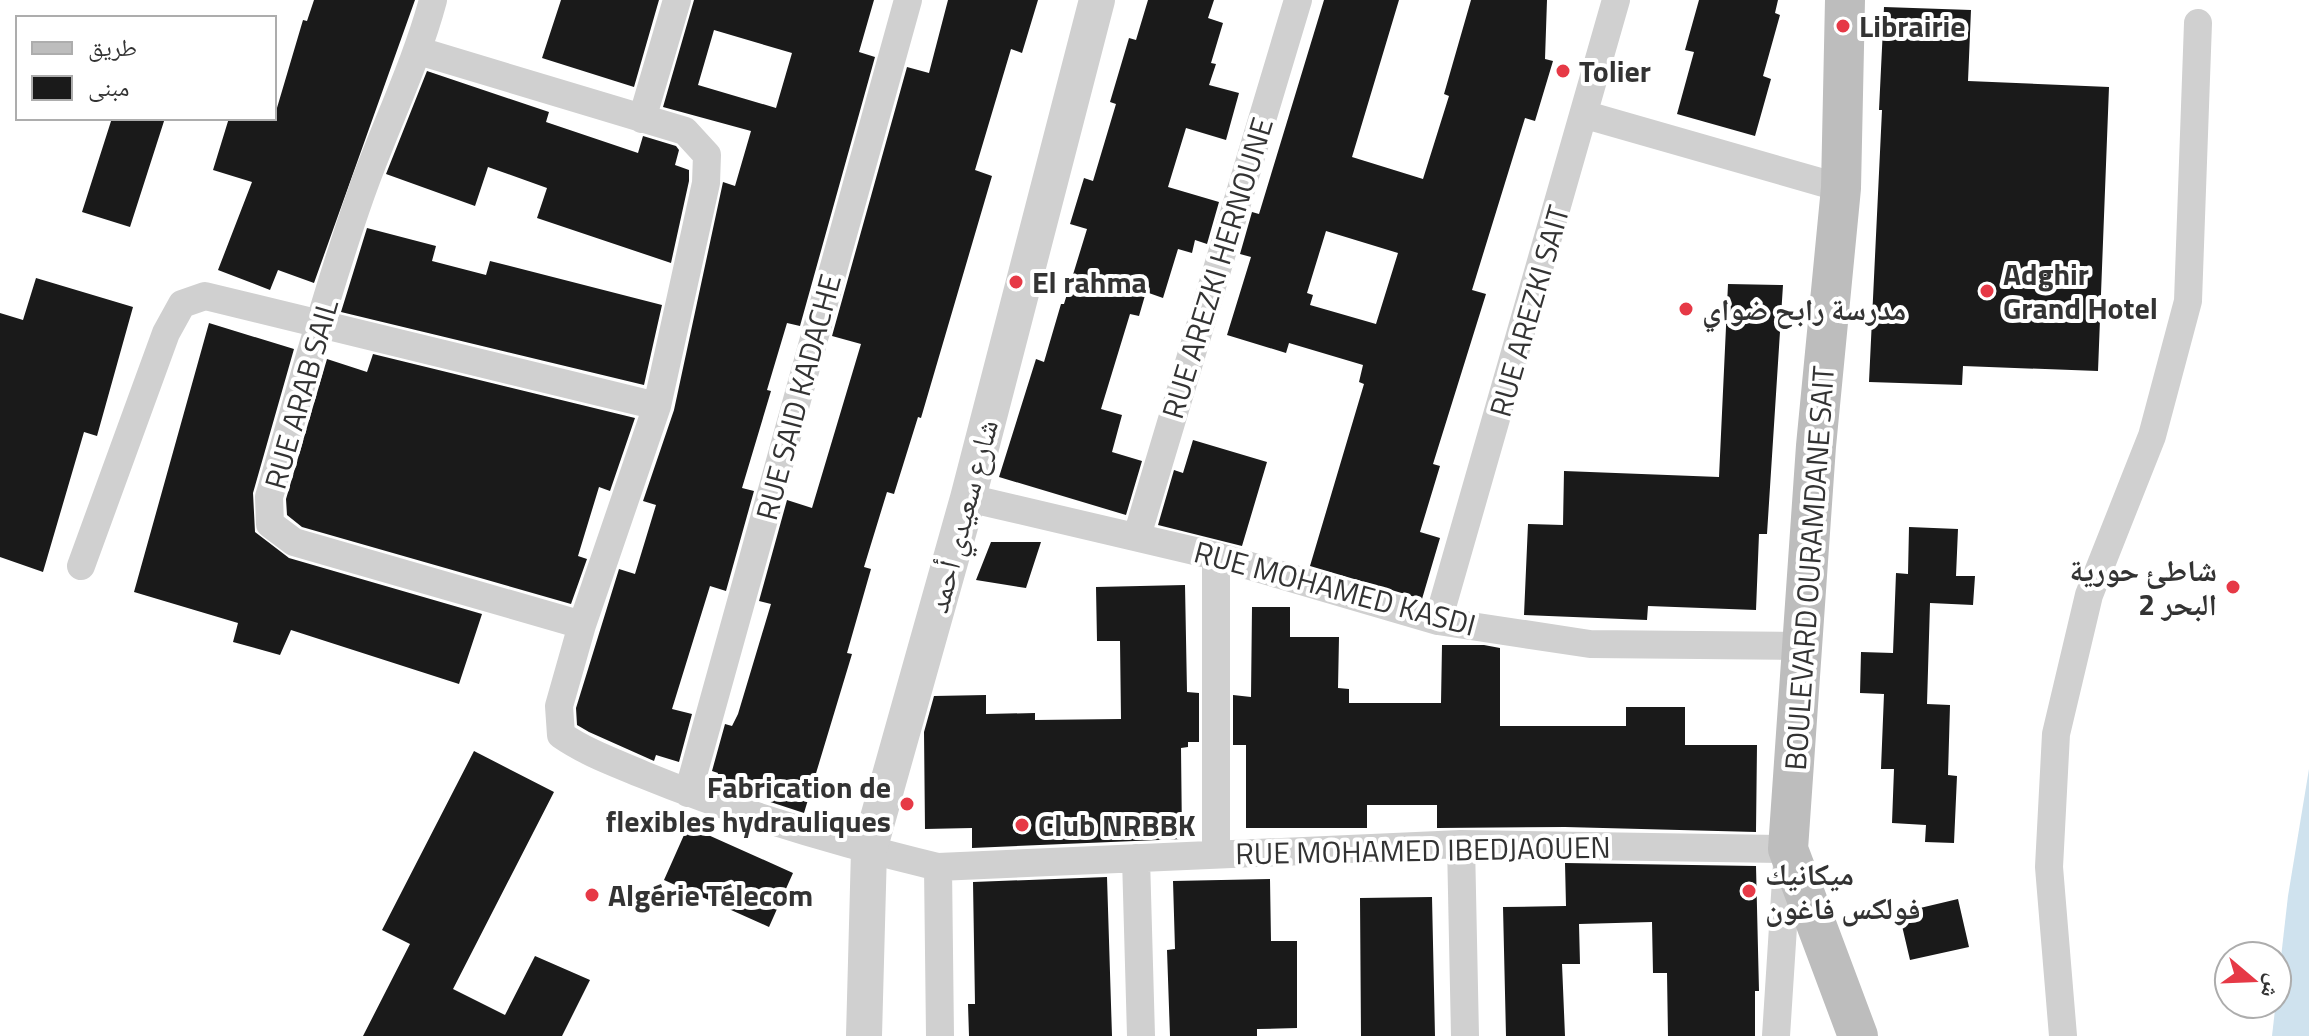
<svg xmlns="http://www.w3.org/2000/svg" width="2309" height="1036" viewBox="0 0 2309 1036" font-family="'Titillium Web','Noto Naskh Arabic',sans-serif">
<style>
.water{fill:#cfe2ee}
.building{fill:#1a1a1a;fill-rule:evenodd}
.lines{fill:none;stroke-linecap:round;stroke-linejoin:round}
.minor{stroke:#d0d0d0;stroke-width:28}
.tertiary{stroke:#d0d0d0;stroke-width:36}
.secondary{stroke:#bdbdbd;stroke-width:40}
.poi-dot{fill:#e63946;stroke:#fff;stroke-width:3}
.labels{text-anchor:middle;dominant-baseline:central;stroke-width:8;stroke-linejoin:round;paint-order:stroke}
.poi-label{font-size:30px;font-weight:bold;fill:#333;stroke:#fff;text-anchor:start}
.street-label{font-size:30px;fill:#333;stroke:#fff}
</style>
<rect width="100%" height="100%" fill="#fff"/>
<path class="water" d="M2309,769V1036H2272L2288,896Z"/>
<path class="building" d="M314,0H415L314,283L278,270L270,290L218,270L252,182L213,170L229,118H274L303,20L307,21Z
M561,0H659L634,87L542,58Z
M694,0H874L859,52L875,57L800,326L787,323L767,390L771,391L742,488L754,491L726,591L710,586L672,709L692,714L679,762L656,755L654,761L589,732L577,725L576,708L619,569L635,574L656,505L643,501L674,410L723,182L735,186L751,131L663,107ZM714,30L792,53L776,108L698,85Z
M948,0H1038L1022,53L1011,49L975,170L992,176L921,418L918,417L894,494L887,492L864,567L871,569L847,653L852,654L804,813L715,784L718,773L712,771L725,724L732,726L738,714L771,604L759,601L787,500L812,508L861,344L832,336L907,67L929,73Z
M1148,0H1214L1208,18L1223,23L1211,63L1216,64L1209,85L1239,93L1226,140L1186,128L1168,187L1219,202L1207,244L1195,240L1192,253L1178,249L1163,298L1146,292L1139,316L1130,314L1101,409L1122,415L1112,452L1142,461L1126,515L999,477L1036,359L1044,362L1061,304H1064L1087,229L1070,224L1084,178L1093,181L1116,104L1110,102L1129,38L1136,40Z
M1324,0H1399L1352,157L1423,179L1449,96L1444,94L1471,0H1547L1545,59L1553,61L1535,121L1525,118L1472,290L1486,294L1433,464L1440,466L1420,532L1440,538L1422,599L1310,566L1364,384L1359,382L1363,365L1289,343L1286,353L1227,335L1251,257L1240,254L1252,212L1259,214ZM1326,231L1398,253L1376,324L1310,305L1313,295L1307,293Z
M1699,0H1778L1775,13L1780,15L1763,76L1771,79L1755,136L1677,114L1694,52L1685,50Z
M1884,7L1971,10L1968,81L2109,87L2098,371L1963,366L1962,385L1869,382L1882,110H1879Z
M427,71L549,112L546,122L638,153L643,136L676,146L679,150L675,165L689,170V181L671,263L537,218L547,188L488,167L475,206L386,174Z
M112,118H165L130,227L82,212Z
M367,228L436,246L432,261L486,275L490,261L662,305L644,385L341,312Z
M36,278L133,307L97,436L84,432L43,572L0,557V313L23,320Z
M1728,284L1783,285L1767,534H1759L1756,610L1648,606L1647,620L1524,615L1528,524L1563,525L1564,471L1719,477Z
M209,323L294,349L253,493L255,532L289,558L482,614L459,684L291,630L280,655L233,642L238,623L134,592Z
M373,354L635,418L610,491L599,487L578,556L587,559L571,604L302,527L287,515L286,499L327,359L367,372Z
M1193,440L1267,462L1242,546L1158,525L1174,470L1183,473Z
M1909,527L1958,529L1956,576H1975L1973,605L1930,603L1927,704L1950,705L1948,775L1957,776L1954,843L1925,842L1926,825L1892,823L1894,769H1881L1884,694L1860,693L1861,652L1893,653L1896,573L1908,574Z
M991,542H1041L1026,588L976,580Z
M1185,585L1187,692L1199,693V742H1188V747L1181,748L1182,839L972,848V828L925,829L924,732L934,696L986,695V714L1035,713V720L1121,719L1120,641H1097L1096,587Z
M1252,607H1290V637H1339L1338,688L1349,689V703H1441L1442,645H1484L1500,648V726H1626V707H1685V745H1757L1756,832L1565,827L1437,828V805H1367V828H1246V745H1233V695L1251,697Z
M474,751L554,792L453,989L505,1015L535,956L590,980L562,1036H363L410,944L382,930Z
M688,826L793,873L769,927L664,880Z
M1565,863L1756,866L1759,991H1755V1036H1668L1667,973H1653L1652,922L1579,924L1580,964H1562L1565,1036H1506L1503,907L1566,906Z
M1107,877L1112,1036H969L968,1004H975L973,882Z
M1270,879L1271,941H1297V1028L1257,1029V1036H1170L1167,950L1175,949L1173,881Z
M1432,897L1435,1036H1361L1360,898Z
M1958,899L1969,947L1910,960L1899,913Z"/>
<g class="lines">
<path class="minor" d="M433,0C415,67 384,128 361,194C326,293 299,396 269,497L270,524L294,542L582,625
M419,51L685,131L707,155L706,183L657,406L582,625L559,706L561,735C587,753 616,763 644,775C739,814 839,843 938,867L1461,844L1788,849L1776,1036
M1586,115L1841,188
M642,119L677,0
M968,498L1216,556L1438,621L1590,644L1802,646
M1137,536L1298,0
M81,566L166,333L182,304L205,296L657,406
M1438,621L1616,0
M688,793L908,0
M1461,844L1465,1036
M1216,854V556
M1136,858L1141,1036
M938,867L940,1036
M2063,1036L2049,867L2056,734L2089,595L2152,436L2188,301L2198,23"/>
<path class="tertiary" d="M864,1036L869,850L968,498L1097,0"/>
<path class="secondary" d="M1845,0L1841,188L1816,446L1788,849L1858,1036"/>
</g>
<g class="poi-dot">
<circle cx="1843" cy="26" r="8"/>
<circle cx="1563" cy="71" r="8"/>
<circle cx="1016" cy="282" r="8"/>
<circle cx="1987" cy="291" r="8"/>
<circle cx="1686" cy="309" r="8"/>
<circle cx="2233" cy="587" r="8"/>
<circle cx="907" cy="804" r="8"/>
<circle cx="1022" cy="825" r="8"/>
<circle cx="1749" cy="891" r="8"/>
<circle cx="592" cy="895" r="8"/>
</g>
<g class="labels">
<g class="poi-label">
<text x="1859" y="26">Librairie</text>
<text x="1579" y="71">Tolier</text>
<text x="2003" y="274">Adghir<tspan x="2003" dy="34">Grand Hotel</tspan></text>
<text x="1032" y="282">El rahma</text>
<text x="1702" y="309">مدرسة رابح ضواي</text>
<text x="2217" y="570" text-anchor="end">شاطئ حورية<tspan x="2217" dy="34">البحر 2</tspan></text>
<text x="891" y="787" text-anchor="end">Fabrication de<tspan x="891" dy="34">flexibles hydrauliques</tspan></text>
<text x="1038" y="825">Club NRBBK</text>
<text x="1765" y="874">ميكانيك<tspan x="1765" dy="34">فولكس فاغون</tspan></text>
<text x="608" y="895">Algérie Télecom</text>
</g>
<g class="street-label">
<text transform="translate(1217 268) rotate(-73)">RUE AREZKI HERNOUNE</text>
<text transform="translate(1529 311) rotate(-74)">RUE AREZKI SAIT</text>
<text transform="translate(301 394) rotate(-74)">RUE ARAB SAIL</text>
<text transform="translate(798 397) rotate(-75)">RUE SAID KADACHE</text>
<text transform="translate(962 516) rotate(-75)">شارع سعيدي أحمد</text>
<text transform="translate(1809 568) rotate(-86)">BOULEVARD OURAMDANE SAIT</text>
<text transform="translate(1335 588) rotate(15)">RUE MOHAMED KASDI</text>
<text transform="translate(1423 850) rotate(-1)">RUE MOHAMED IBEDJAOUEN</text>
</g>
</g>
<rect x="16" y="16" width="260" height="104" fill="#ffffff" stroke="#adadad" stroke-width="2"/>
<rect x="32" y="42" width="40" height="12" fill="#bdbdbd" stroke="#adadad" stroke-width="2"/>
<text x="88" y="56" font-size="24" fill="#333333">طريق</text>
<rect x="32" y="76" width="40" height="24" fill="#1a1a1a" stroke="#adadad" stroke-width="2"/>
<text x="88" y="96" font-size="24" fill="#333333">مبنى</text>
<g transform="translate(2253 980) rotate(109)"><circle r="38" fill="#ffffff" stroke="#adadad" stroke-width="2"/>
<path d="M0-6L14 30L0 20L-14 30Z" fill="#e63946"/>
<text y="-12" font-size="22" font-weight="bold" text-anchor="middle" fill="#333333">ش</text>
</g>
</svg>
